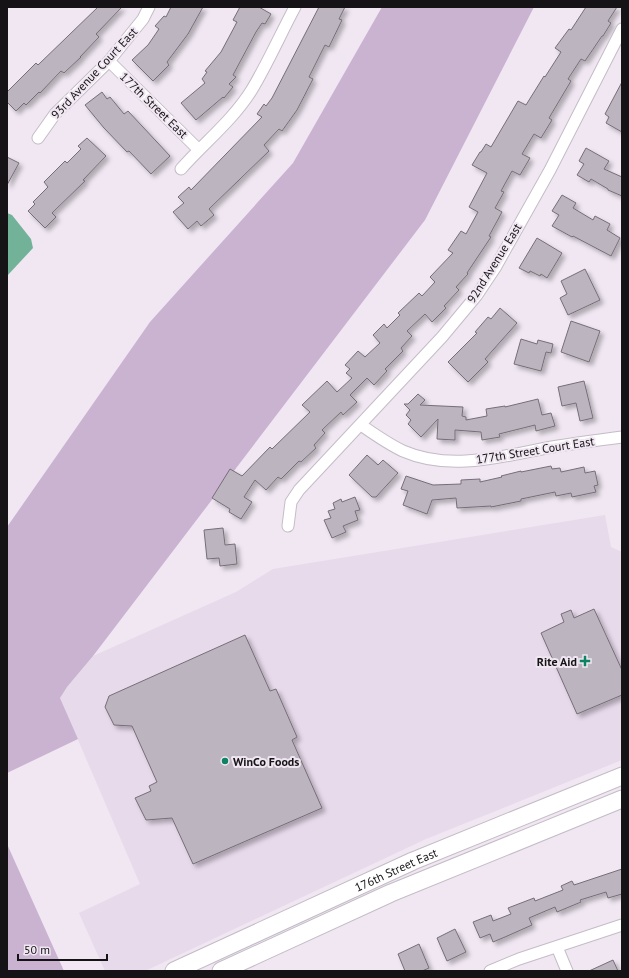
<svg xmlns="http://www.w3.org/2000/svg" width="629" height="978" viewBox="0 0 629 978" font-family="'PT Sans',sans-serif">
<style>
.built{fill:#e7daeb}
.green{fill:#cab2d1}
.water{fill:#71b299}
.building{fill:#bcb4be;stroke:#766e78;filter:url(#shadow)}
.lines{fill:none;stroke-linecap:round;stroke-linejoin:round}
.minor-casing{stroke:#c4bcc7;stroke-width:13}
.primary-casing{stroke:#c4bcc7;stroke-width:19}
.minor{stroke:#fff;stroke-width:11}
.primary{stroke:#fff;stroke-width:17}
.poi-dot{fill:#0d8363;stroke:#f0e7f2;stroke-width:1.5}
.labels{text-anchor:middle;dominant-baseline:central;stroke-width:4;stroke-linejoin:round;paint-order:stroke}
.street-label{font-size:12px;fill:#161316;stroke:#f0e7f2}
.poi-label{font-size:12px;font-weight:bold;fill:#161316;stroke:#f0e7f2;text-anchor:end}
</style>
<defs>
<filter id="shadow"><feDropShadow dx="3.5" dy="3.5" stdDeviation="2" flood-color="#0004"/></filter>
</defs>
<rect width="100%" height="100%" fill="#f0e7f2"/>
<path class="built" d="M605,515L611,547L622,552V760L426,839L145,971H105L79,913L140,884L60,698L67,687L93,656L236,592L273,569Z"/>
<path class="green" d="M382,7H534L425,220L93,656L67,687L60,698L78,739L7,773V527L150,322L293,163Z
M7,844L64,971H7Z"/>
<path class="water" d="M7,213L12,215L31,239L33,248L7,276Z"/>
<path class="building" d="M98,7H122L96,34L99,37L80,57H81L64,73L61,71L40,93L39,92L26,105L24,103L16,111L7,102V92L36,63L38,65Z
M171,7H203L188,34L167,62L169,65L153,81L132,60L148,45L159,29L155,26L164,16L166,17Z
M240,7H259L271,14L265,24L262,23L256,32L233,75L236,77L229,84L233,87L224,98L223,97L196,120L181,103L205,83L202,79L207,72L205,71L221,52L237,22L233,20Z
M319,7H345L339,19L342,20L329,47L325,45L309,77L313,79L297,110L282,131L279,129L264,145L269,151L209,209L214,215L201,226L197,221L188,229L173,212L184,203L178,197L189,187L191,190L262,117L257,114L264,104L266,106L272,98Z
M586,7H617L608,21L611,23L603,36H602L585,61L581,59L568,79L571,81L549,118L552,120L541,138L534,134L522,154L530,158L520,175L512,171L501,191L504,192L495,208L502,212L489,236L491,237L467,273L468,274L456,287L459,290L444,306L446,308L432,322L425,314L407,331L412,336L401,348L403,351L385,369L387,371L374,385L367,378L350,395L357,402L343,415L341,412L322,430L325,433L314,445L316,448L301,462L299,461L281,479L278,477L266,490L255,480L244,497L252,502L241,519L229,512L230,509L212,498L230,469L242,476L270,447L272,449L310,412L302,405L327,381L337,392L352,378L346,373L350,369L345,365L358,351L365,357L380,343L373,335L384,324L387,328L400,315L398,313L419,293L422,296L435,282L430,277L453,253L448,250L461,231L466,234L478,212L469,207L487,173L472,165L480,152H481L486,144L491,147L518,101L526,105L544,76L545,77L561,52L555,48L569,29L571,30Z
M622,82V132L606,123L609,117L605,114Z
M102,92L107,99L110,97L124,114L128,111L170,156L151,174L129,151L127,152L104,128L85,105Z
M87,138L106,156L83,180L85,181L52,213L56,217L45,228L28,211L35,204L33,202L48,187L44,182L65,161L67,163L81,149L78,146Z
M586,148L609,161L604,169L622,177V196L608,190V189L591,179L589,182L577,175L584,164L579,161Z
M7,157L19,163L7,185Z
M562,195L576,203L573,208L593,220L595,216L610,224L607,230L620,238L611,256L573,236L572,237L552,226L559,215L552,211Z
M537,238L562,253L547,278L541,274L540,276L530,271L529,273L519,268Z
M585,269L600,300L568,315L560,298L567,294L561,281Z
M500,308L517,323L485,359L488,362L468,382L448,362L477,333L475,332L488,317L491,319Z
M571,321L600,331L589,362L561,352Z
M521,339L537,344L538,340L553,344L551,353L546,352L541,371L514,364Z
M584,381L593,418L580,421L576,403L562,406L558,387Z
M418,394L425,400L420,405L463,407L462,416L466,417V420L487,416L486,409L505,406V407L538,399L542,415L551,413L555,426L536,431L535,425L499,434L500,437L482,440L481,432L455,430V440L437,439L438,419L421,437L408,424L411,420L406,415L410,410L404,404H408Z
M367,455L378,465L383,460L398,473L376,497H372L349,475Z
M551,466L552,469L560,468L561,472L584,467L585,473L595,471L598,485L594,486L596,492L572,497L571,493L556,496L555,492L521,499V501L491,507V506L457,508L456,498L432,500L427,514L403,505L408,491L401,489L406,476L433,485L461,484V480L480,479V482L502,477L501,476L521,471V472Z
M355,497L360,510L355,511L358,520L343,526L346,532L332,538L324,520L331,518L328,511L335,509L333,503L341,499L342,502Z
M223,528L225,545L235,544L237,564L220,566L219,558L207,559L204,530Z
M594,609L622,670V695L577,714L541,633L564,622L561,614L571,610L574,618Z
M245,635L270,691L276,689L297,737L292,740L322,808L193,864L172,818L146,820L135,798L151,791L149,786L157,782L132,726L114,725L105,707L109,696Z
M622,869V894L608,898L606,892L580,900L581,902L557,912L555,907L529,918L532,925L505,937L493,942L490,934L480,938L473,922L491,915L493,921L511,914L508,908L534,898L535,901L563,890L561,886L572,881L574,885Z
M455,929L466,952L447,961L437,938Z
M419,944L429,968L422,971H405L398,954Z
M613,960L618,971H589Z"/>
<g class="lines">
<defs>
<path id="minor" d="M109,61L198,149
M38,138L55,114L109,61L143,19L149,7
M181,169C204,143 232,121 251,91C267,65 280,35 295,7
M361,425C374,434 388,444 403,451C451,472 503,456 552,447C576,443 599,440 622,437
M288,526L291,502L299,490L442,337L477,295L495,268L550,170L622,29
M557,947L567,971
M490,971L519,959L622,925"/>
<g id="primary">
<path id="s1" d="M174,971L413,861L622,776"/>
<path d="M221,971L391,893L622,799"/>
</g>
</defs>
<use href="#minor" class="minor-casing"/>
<use href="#primary" class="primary-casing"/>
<use href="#minor" class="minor"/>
<use href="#primary" class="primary"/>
</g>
<g class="poi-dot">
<path d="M583 655h4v4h4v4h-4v4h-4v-4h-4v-4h4z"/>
<circle cx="225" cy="761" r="4"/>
</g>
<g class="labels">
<g class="street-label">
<text transform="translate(94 73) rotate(-47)">93rd Avenue Court East</text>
<text transform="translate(154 105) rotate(44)">177th Street East</text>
<text transform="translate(494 263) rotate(-58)">92nd Avenue East</text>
<text transform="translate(535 450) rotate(-9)">177th Street Court East</text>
<text stroke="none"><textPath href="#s1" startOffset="244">176th Street East</textPath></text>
</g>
<g class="poi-label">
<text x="577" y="661">Rite Aid</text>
<text x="233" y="761" text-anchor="start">WinCo Foods</text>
</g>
</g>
<rect width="629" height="978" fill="none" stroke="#161316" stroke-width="16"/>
<path d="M18 954v6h89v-6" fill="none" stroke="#161316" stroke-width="2"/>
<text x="24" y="954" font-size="12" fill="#161316" stroke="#f0e7f2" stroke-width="3" paint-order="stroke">50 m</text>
</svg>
